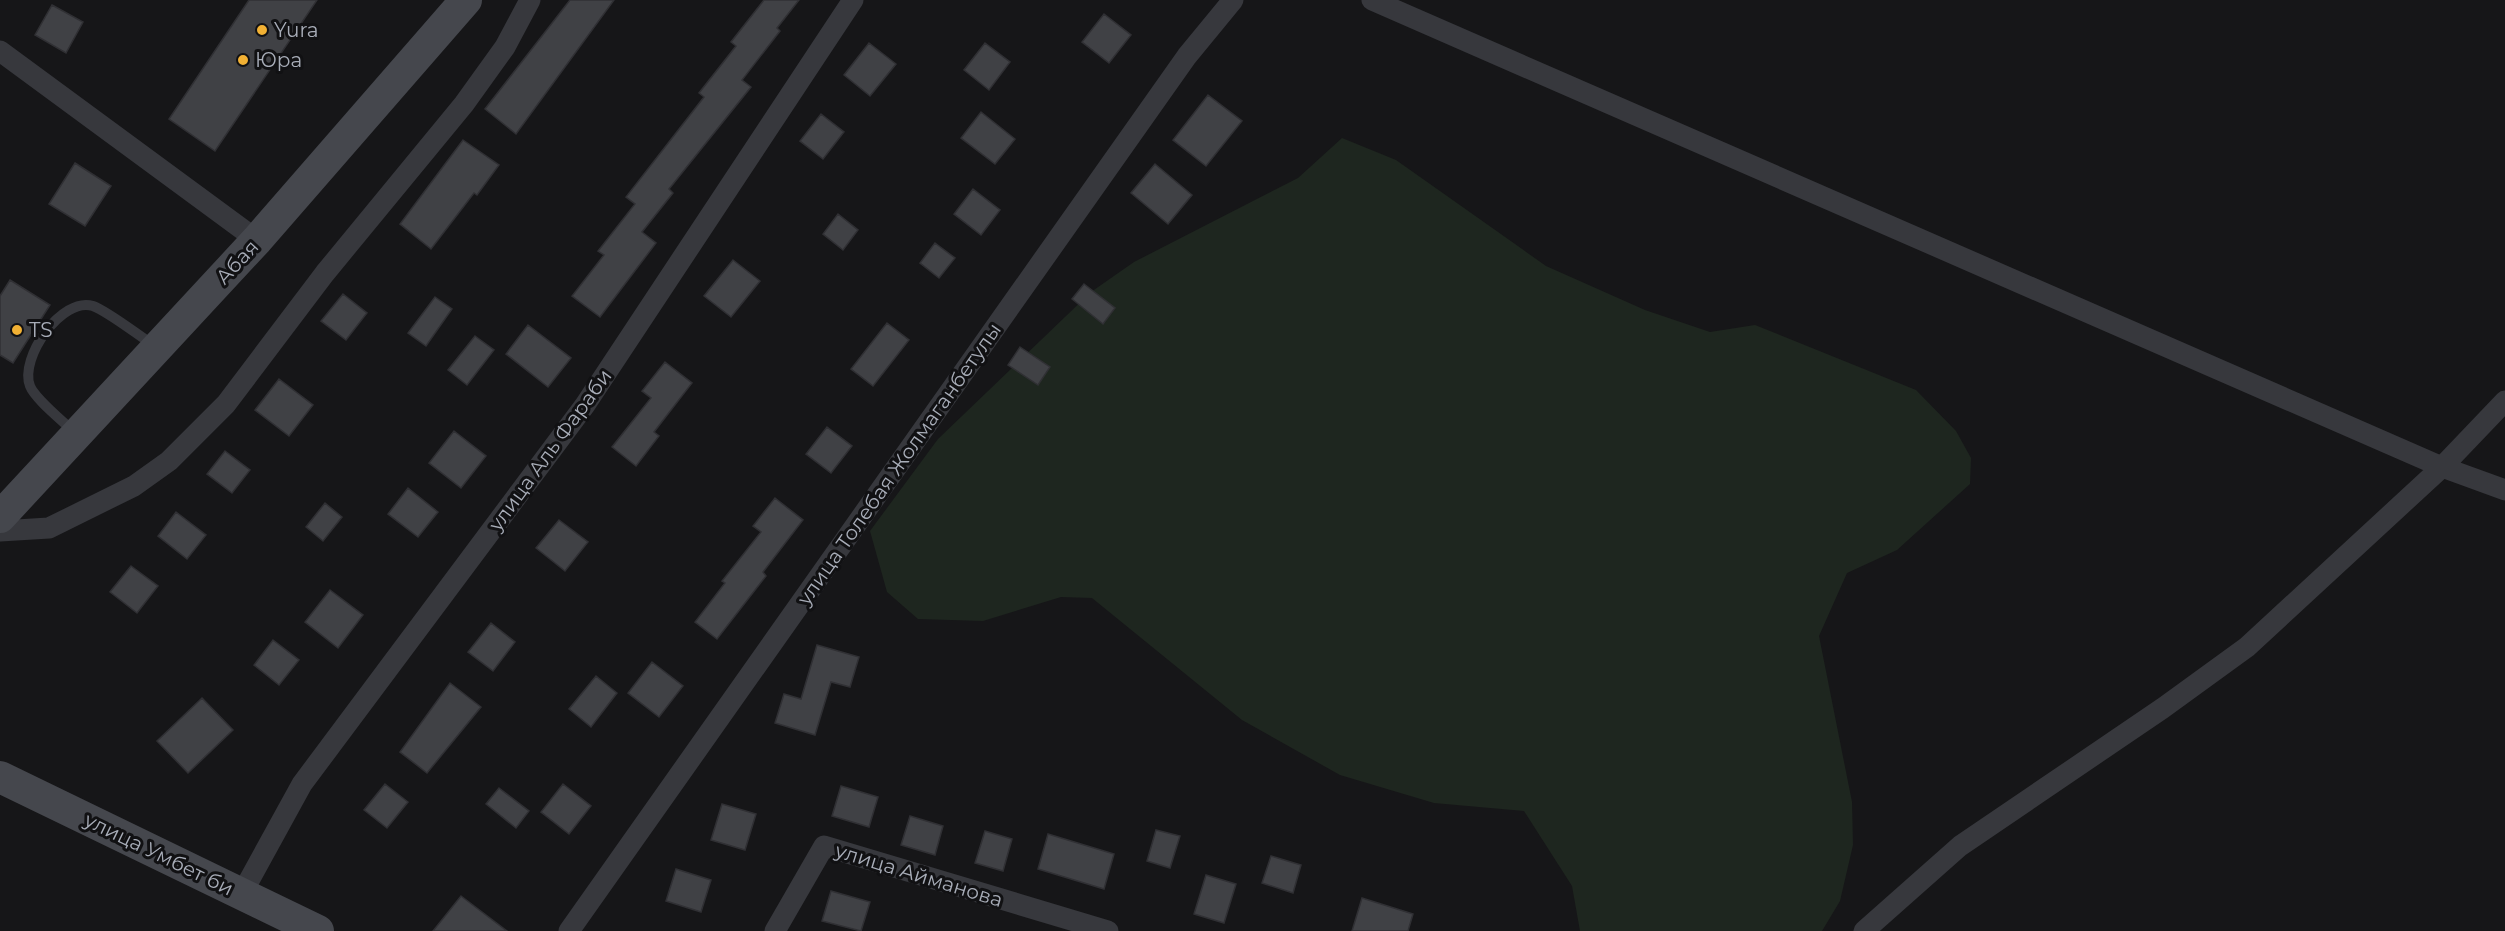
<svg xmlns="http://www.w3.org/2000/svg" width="2505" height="931" viewBox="0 0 2505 931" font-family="Montserrat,sans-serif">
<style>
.green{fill:#1e261f}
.building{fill:#404145;stroke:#303034;stroke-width:1.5}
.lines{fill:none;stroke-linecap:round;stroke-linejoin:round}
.lane{stroke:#37383d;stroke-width:10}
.street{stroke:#37383d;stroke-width:21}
.secondary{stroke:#45474d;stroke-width:32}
.poi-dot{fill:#f2b134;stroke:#111113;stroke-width:2}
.labels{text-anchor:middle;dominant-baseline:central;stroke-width:6;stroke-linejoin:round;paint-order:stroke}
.poi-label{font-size:20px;fill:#a8adb8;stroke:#111113;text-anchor:start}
.street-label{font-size:20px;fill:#a8adb8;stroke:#111113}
</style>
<rect width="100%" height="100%" fill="#161618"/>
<path class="green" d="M1342,138L1396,160L1546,266L1645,310L1710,332L1755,325L1916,390L1956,431L1971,458L1970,484L1897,550L1847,573L1819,636L1852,802L1853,845L1840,901L1822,931H1580L1572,886L1524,811L1434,803L1340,775L1242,720L1092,598L1061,597L983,621L918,619L887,592L870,531L938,439L1091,292L1134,262L1298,178Z"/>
<path class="building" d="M249,0H317L215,151L169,119Z
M570,0H614L516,134L485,109Z
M764,0H799L777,28L780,31L742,80L751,87L669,189L673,193L642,232L656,243L600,317L572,296L604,255L598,251L635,204L626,197L704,97L699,93L736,46L731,42Z
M52,5L83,22L66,53L35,35Z
M1104,14L1131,35L1109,63L1082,42Z
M869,43L896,64L870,96L844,75Z
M985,43L1010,62L989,90L964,70Z
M1208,95L1242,121L1206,166L1173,140Z
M981,112L1015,139L995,164L961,138Z
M821,114L844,132L823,159L800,141Z
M463,140L499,165L477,195L474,193L431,249L400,224Z
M75,163L111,186L85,226L49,204Z
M1155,164L1192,195L1168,224L1131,193Z
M973,189L1000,210L981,235L954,214Z
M838,214L858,230L843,250L823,234Z
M935,243L955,258L939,278L920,263Z
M733,260L760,281L731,317L704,296Z
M10,280L50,305L13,363L0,355V296Z
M1084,284L1115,308L1103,324L1072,299Z
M343,294L367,313L346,340L321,321Z
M435,297L452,309L426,346L408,333Z
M887,323L909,340L873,386L851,369Z
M528,325L571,358L548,387L506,354Z
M475,336L494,350L467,385L448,370Z
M1020,347L1050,367L1038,385L1008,365Z
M665,362L692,383L654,432L659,436L636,466L612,447L651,398L642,391Z
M279,379L313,405L289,436L255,410Z
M827,427L852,446L831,473L806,454Z
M454,431L486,456L461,488L429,463Z
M225,451L250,470L232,493L207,474Z
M408,488L438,512L418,537L388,514Z
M775,498L803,520L763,572L766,576L717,639L695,622L725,583L722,581L761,532L753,526Z
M325,503L342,517L323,541L306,527Z
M176,512L206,535L187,559L158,536Z
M559,520L588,542L565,571L536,548Z
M131,566L158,586L137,613L110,592Z
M330,590L363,615L338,648L305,622Z
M491,623L515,642L493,671L468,652Z
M273,640L299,660L279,685L254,665Z
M817,645L859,657L850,687L831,682L815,735L775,723L784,694L801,699Z
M652,662L683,686L659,717L628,693Z
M596,676L617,693L591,727L569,709Z
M450,683L481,707L427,773L400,752Z
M202,698L233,730L188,773L157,741Z
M385,784L408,802L387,828L364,810Z
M563,784L591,806L569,834L541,812Z
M841,786L878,797L869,827L832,816Z
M499,788L529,811L516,828L486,804Z
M722,804L756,814L745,850L711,840Z
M910,816L943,826L935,855L901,845Z
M1156,830L1180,836L1170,868L1147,861Z
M985,831L1012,839L1003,871L975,863Z
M1048,834L1114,854L1104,889L1038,869Z
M1271,856L1301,865L1293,893L1262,883Z
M676,869L711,880L701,912L666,901Z
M1206,875L1236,884L1224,923L1194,914Z
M831,891L870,902L861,931L822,921Z
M461,896L507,931H433Z
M1362,898L1413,914L1408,931H1352Z"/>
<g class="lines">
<path class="lane" d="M74,432C63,421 35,399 30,386C19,358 62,296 93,306C109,312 139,336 155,346"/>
<path class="street" d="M1372,0L2442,467L2505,490
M0,51L257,240
M0,531L49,528L134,486L169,461L226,404L325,273L464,104L505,47L530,0
M241,895L302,784L585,405L853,0
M569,931L1187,56L1233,0
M775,931L824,846L1108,931
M1864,931L1960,846L2163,708L2247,647L2442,467L2505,401"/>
<path class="secondary" d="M0,517L257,240L466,0
M0,777L318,931"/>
</g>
<g class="poi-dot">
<circle cx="262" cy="30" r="6"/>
<circle cx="243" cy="60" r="6"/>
<circle cx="17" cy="330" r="6"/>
</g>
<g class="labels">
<g class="poi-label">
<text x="274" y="30">Yura</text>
<text x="255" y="60">Юра</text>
<text x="29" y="330">TS</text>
</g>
<g class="street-label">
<text transform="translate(237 262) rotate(-47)">Абая</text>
<text transform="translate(550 450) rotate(-54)">улица Аль Фараби</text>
<text transform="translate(899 464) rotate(-55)">улица Толебая Жолмаганбетулы</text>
<text transform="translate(159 854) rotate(26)">улица Умбет би</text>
<text transform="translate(919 875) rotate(17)">улица Айманова</text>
</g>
</g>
</svg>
